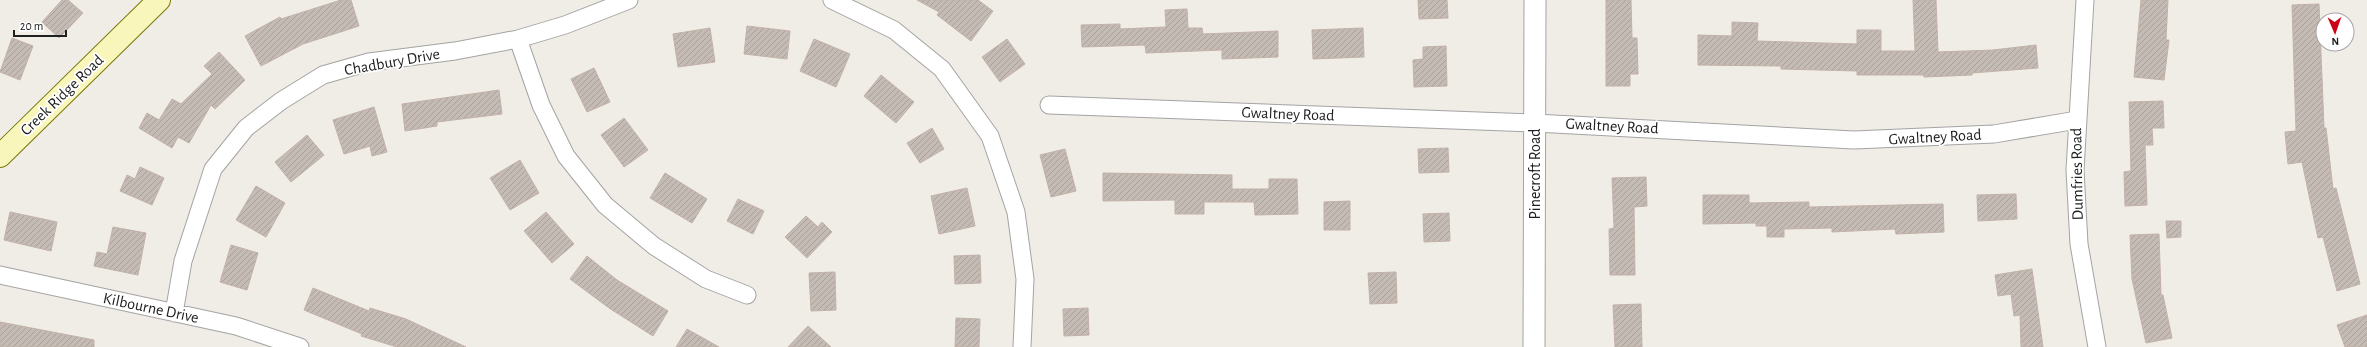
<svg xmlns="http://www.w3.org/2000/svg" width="2367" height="347" viewBox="0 0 2367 347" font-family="'Alegreya Sans',sans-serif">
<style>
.building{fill:url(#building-hatch);stroke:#c2b1a8}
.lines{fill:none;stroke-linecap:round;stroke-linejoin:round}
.minor-casing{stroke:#a4a4a4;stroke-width:19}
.tertiary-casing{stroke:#a4a4a4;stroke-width:23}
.secondary-casing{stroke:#777806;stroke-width:24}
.minor{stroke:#fff;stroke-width:17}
.tertiary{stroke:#fff;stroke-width:21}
.secondary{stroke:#f9f6bb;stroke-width:22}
.labels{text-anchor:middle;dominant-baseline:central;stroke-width:3.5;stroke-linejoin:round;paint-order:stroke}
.street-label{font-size:16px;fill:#202020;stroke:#fff}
</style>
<defs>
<pattern id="building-hatch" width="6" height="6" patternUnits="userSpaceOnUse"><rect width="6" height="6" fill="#c5bbb5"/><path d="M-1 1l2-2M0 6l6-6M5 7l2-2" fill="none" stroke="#a9a09b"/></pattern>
</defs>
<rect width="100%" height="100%" fill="#f0ece6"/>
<path class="building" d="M62,0H68L83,13L59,38L42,22Z
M341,0H351L359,26L303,44L261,66L245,36L280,17L281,19Z
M917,0H978L993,11L971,41L937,15L939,12Z
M1418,0H1447L1448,18L1419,19Z
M1606,0H1631L1632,38H1637L1638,74H1630V86H1606Z
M1913,0H1936L1938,52L1993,50L2036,45L2038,68L1972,73V75L1924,77V75H1857V71L1781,69V66L1698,65V35L1732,36V22L1758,23L1757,41L1857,44V30H1881V51H1915Z
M2141,0H2168L2166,40H2169L2164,80L2134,77Z
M2319,4L2324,128H2326L2333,189L2336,188L2360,284L2337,291L2323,237L2318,238L2302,162L2288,164L2285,132L2296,131L2292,5Z
M1187,9L1188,28H1202L1203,34L1278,31V57L1222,59V50L1146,53L1145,45L1082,47L1081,25L1120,24V29L1166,27L1165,10Z
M747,26L790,31L787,59L744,54Z
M710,28L715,62L678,67L673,34Z
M1363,28L1364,57L1313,59L1312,30Z
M12,38L33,46L20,80L0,72Z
M814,39L850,54L836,87L800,71Z
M1007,39L1025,64L1000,82L982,57Z
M1446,46L1447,86L1414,87L1413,60L1423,59V47Z
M219,52L245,80L215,109L211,105L189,143L178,137L172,148L139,128L147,113L159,120L172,99L181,104L212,74L204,66Z
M594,68L610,102L587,112L571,79Z
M881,75L914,102L896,123L864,96Z
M499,90L502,114L437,122V126L405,131L402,104Z
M2163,101L2164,128H2152L2153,145H2145L2147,205L2125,206L2124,172L2131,171L2129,102Z
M374,107L387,152L372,156L370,146L344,154L333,120Z
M624,118L648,150L624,167L601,135Z
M932,128L944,149L920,163L907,143Z
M307,135L324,155L291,182L275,162Z
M1448,148L1449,172L1419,173L1418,149Z
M1065,149L1076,191L1051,197L1040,155Z
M520,160L539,193L510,210L490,178Z
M140,167L164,178L152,205L120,191L127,175L135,179Z
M665,173L707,199L692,223L650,198Z
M1103,173L1232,175V189H1269V179H1297L1298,214L1255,215L1254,202H1204V214H1175V200L1103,201Z
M1646,177L1647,206L1634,207L1635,275H1610L1609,229L1614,228L1612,178Z
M256,186L285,203L266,237L236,220Z
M967,188L975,226L939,234L931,196Z
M2016,194L2017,219L1978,221L1977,195Z
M1703,195H1749V203L1809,202V207L1943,204L1944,232L1896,234L1895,229L1832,232V228L1784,229V237H1767V226H1756V223L1703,224Z
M738,199L764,211L753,234L727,221Z
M1350,201V230H1324V202Z
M10,212L57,222L51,251L4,240Z
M546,212L574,244L552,263L524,231Z
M1449,213L1450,241L1424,242L1423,214Z
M806,216L818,227L822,222L832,232L807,258L785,237Z
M2166,221H2181V237L2167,238Z
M113,227L146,233L138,275L94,266L97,252L107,254Z
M2159,234L2161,295H2163L2172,338L2146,343L2132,279L2130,235Z
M231,245L258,253L247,290L220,282Z
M980,255L981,283L955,284L954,256Z
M587,256L617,280L668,311L653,336L609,308L570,279Z
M2032,269L2043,347H2021L2020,315L2014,316L2011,294L1998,296L1995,275Z
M835,272L836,310L811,311L809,273Z
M1396,272L1397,303L1370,304L1368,273Z
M313,288L369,311L370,308L406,319L466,347H397L361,336L362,334L304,310Z
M1641,304L1642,347H1615L1613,305Z
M1088,308L1089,335L1064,336L1063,309Z
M2367,315V347H2345L2337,325Z
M956,318L980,319L979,347H955Z
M0,322L94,340V347H0Z
M808,326L831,347H788Z
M687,329L719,347H676Z"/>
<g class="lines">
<defs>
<path id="minor" d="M832,0L894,30L942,69L990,136L1016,212L1025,279L1022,347
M2085,0L2075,170L2079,244L2097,347
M518,39L541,105L566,156L605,205L654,246L706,279L747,295
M1049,105L1535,123L1854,140L1994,134L2077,120
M0,275L236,326L300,347
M174,313L183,261L213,169L246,128L281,101L323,75L369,62L455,51L518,39L565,25L629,0"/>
<path id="tertiary" d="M1534,347L1535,0"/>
<path id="secondary" d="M0,156L159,0"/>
</defs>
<use href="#minor" class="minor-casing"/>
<use href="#tertiary" class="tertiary-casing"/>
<use href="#secondary" class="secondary-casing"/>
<use href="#minor" class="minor"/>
<use href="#tertiary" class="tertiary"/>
<use href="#secondary" class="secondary"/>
</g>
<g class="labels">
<g class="street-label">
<text transform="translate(392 62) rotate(-10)">Chadbury Drive</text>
<text transform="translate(62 95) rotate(-44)">Creek Ridge Road</text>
<text transform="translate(1288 114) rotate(2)">Gwaltney Road</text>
<text transform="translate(1612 126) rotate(3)">Gwaltney Road</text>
<text transform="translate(1935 137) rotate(-3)">Gwaltney Road</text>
<text transform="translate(1535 174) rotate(-90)">Pinecroft Road</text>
<text transform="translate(2077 174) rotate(-91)">Dumfries Road</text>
<text transform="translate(151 308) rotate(12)">Kilbourne Drive</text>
</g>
</g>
<g transform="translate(2335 32) rotate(178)"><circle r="19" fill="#ffffff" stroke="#a6a6a6"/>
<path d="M0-3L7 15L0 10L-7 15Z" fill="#ce0217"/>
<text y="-6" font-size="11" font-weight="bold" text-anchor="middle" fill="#202020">N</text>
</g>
<path d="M14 30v6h52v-6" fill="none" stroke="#202020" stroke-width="2"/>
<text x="20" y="30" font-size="12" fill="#202020" stroke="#ffffff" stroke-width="3" paint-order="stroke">20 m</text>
</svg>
